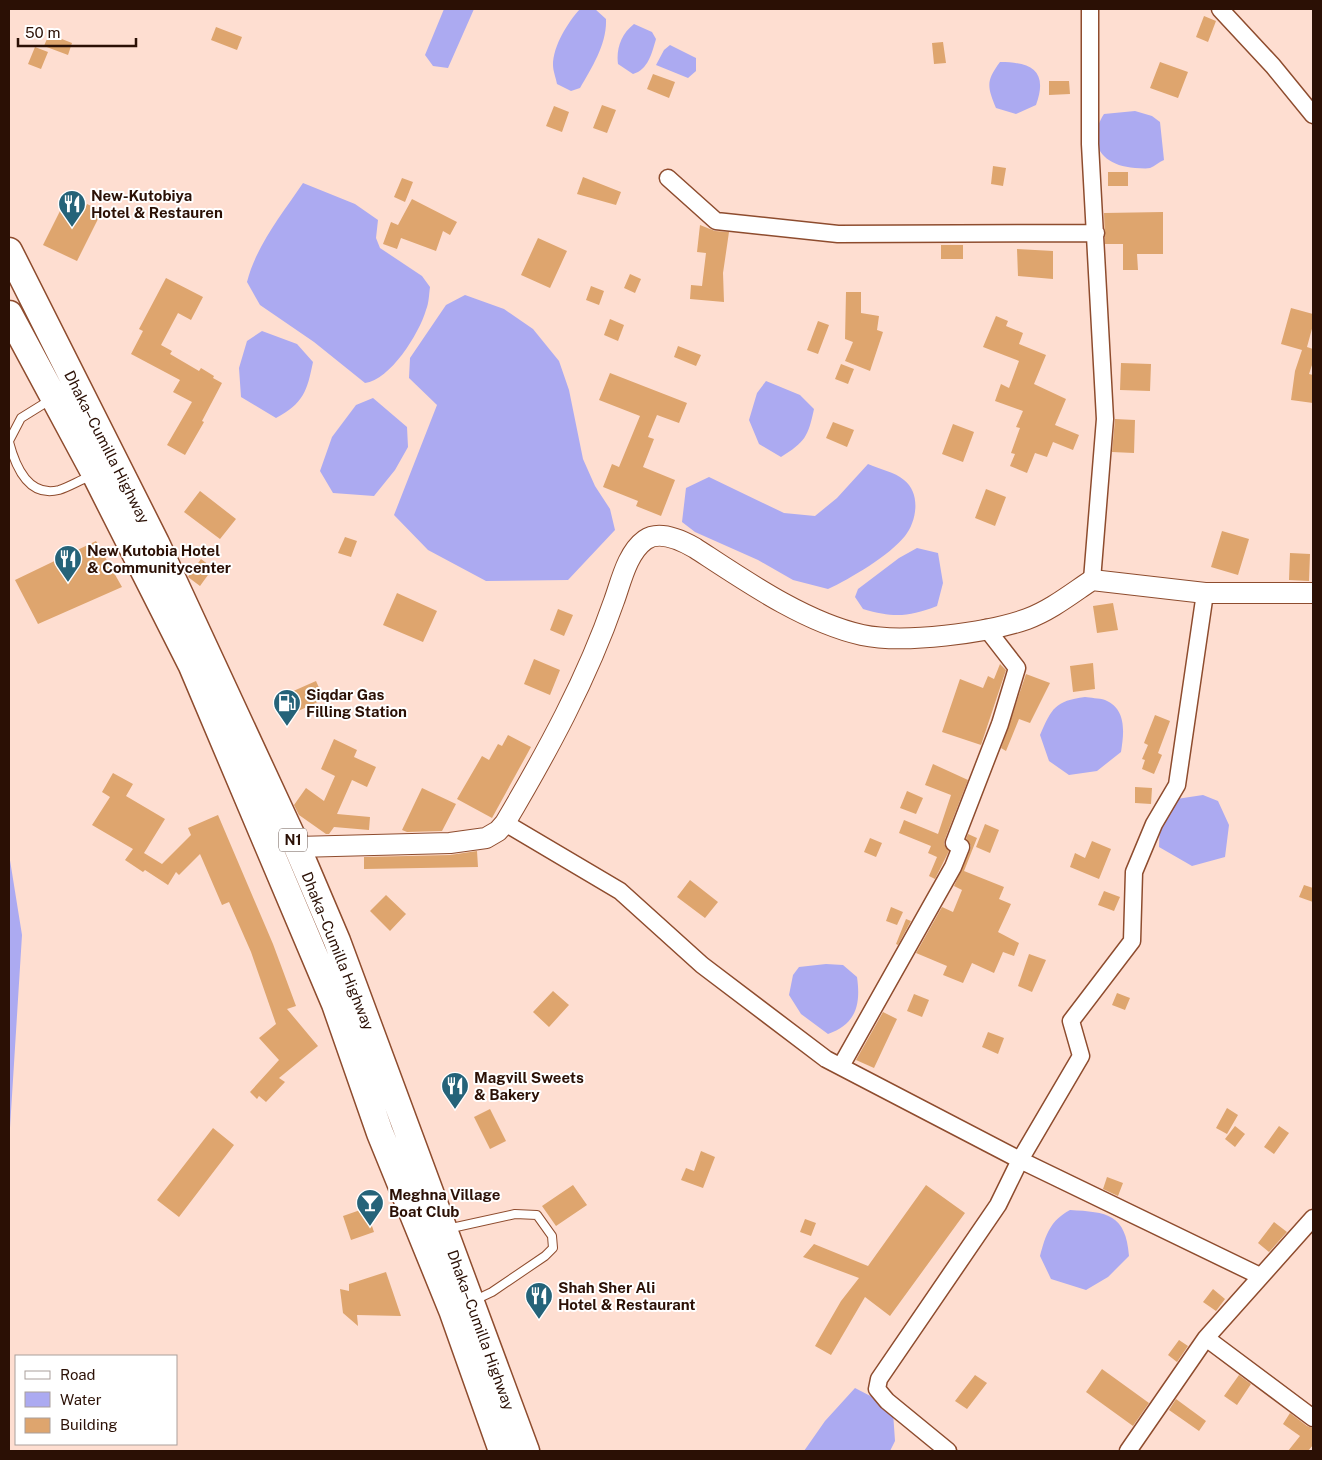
<svg xmlns="http://www.w3.org/2000/svg" width="1322" height="1460" viewBox="0 0 1322 1460" font-family="'Public Sans',sans-serif">
<style>
.water{fill:#acaaf1}
.building{fill:#dea56e}
.lines{fill:none;stroke-linecap:round;stroke-linejoin:round}
.service-casing{stroke:#8e4c2e;stroke-width:10}
.minor-casing{stroke:#8e4c2e;stroke-width:19}
.tertiary-casing{stroke:#8e4c2e;stroke-width:22}
.trunk-casing{stroke:#8e4c2e;stroke-width:29}
.service{stroke:#fff;stroke-width:8}
.minor{stroke:#fff;stroke-width:16}
.tertiary{stroke:#fff;stroke-width:20}
.trunk{stroke:#fff;stroke-width:26}
.labels{text-anchor:middle;dominant-baseline:central;stroke-width:4;stroke-linejoin:round;paint-order:stroke}
.shield{fill:#fff;stroke:#6b5850;stroke-width:1}
.shield-label{font-size:14px;font-weight:bold;fill:#2b1005}
.poi-label{font-size:15px;font-weight:bold;fill:#2b1005;stroke:#fff;text-anchor:start}
.street-label{font-size:15px;fill:#2b1005;stroke:#fff}
</style>
<rect width="100%" height="100%" fill="#feded1"/>
<path class="water" d="M444,9H474L448,68L433,66L425,55Z
M580,9H595L606,19C607,44 592,67 580,88L571,91L557,84C556,78 553,71 553,65C553,46 568,22 580,9Z
M634,24L652,32L656,39C652,53 648,70 633,74L618,64C616,49 621,34 634,24Z
M670,45L696,58V71L688,78L656,65L664,50Z
M1000,62C1033,62 1048,72 1036,105L1016,114L996,108C987,86 986,81 1000,62Z
M1135,111L1152,116L1160,122L1164,160C1159,162 1155,166 1150,168C1146,169 1140,168 1135,168C1102,166 1085,143 1104,114Z
M303,183L355,204L378,220L376,238L380,248L422,276L430,287C429,294 429,303 426,310C419,334 390,380 365,383L314,342L260,305L247,282C256,246 282,214 303,183Z
M465,295L504,309L533,329L559,361L569,390L583,459L595,486L610,509L615,530L568,580L486,581L428,550L394,515L437,405L409,378L410,358L446,305Z
M262,331L297,344L313,362C307,391 304,403 276,418L241,397L239,368L247,341Z
M766,381L800,395L814,409C808,437 805,442 781,457L759,444L749,420L757,393Z
M373,398L407,427L408,447L395,470L374,496L333,493L320,471L332,437L356,405Z
M868,464C879,469 895,472 904,480C921,493 917,521 905,536C890,555 850,579 828,589L793,580L758,560L695,532L682,522L686,488L709,477L784,513L815,516L837,498Z
M917,548L938,553L943,583L937,606C908,617 894,618 863,609L855,597L858,589L899,558Z
M1085,697C1090,698 1099,698 1105,700C1127,709 1124,733 1121,752L1097,771L1069,775L1049,761L1040,735C1052,708 1055,701 1085,697Z
M1203,795L1218,801L1229,825L1225,857L1192,866L1159,847L1160,819L1170,800Z
M9,854L22,935L9,1144Z
M826,964L843,965L857,977C861,1005 856,1024 828,1034L801,1014L789,995L793,975L799,967Z
M1070,1210C1107,1212 1126,1214 1129,1256L1108,1277L1086,1290L1051,1279L1040,1256C1046,1234 1050,1221 1070,1210Z
M855,1388L880,1401L893,1412L895,1441L890,1451H804L825,1421Z"/>
<path class="building" d="M1204,16L1216,21L1208,42L1196,37Z
M216,27L242,37L237,50L211,40Z
M49,34L72,43L68,55L44,46Z
M943,42L946,63L934,64L932,43Z
M35,47L48,52L41,69L28,64Z
M1160,62L1188,72L1178,98L1150,88Z
M653,74L675,82L669,98L647,89Z
M1049,81H1069L1070,94L1049,95Z
M602,105L616,110L607,133L593,128Z
M554,106L569,112L562,132L546,126Z
M993,166L1006,168L1003,186L991,184Z
M1108,172H1128V186H1108Z
M583,177L621,192L616,205L577,194Z
M402,178L413,182L405,202L394,197Z
M412,199L457,222L450,235L443,231L436,251L401,238L397,249L383,244L391,222L398,225Z
M64,203L83,212L87,204L102,211L77,261L43,245Z
M1163,212V254H1137L1138,270H1123V244H1105L1104,213Z
M700,225L715,231L729,232L723,273L724,302L690,299L691,285L702,286L706,253L697,252Z
M538,238L567,251L550,288L521,275Z
M941,245H963V259H941Z
M1017,249L1053,251V279L1018,276Z
M630,274L641,279L635,293L624,288Z
M166,278L203,297L191,320L178,313L161,345L172,351L170,354L199,371L201,368L214,376L213,378L222,383L202,421L204,422L185,455L167,445L192,402L173,392L180,380L131,354L143,331L139,329Z
M591,286L604,291L599,305L586,300Z
M846,292H861V313L879,316L877,330L883,332L870,371L845,361L853,342L845,339Z
M1291,308L1313,314V325L1307,347L1313,349V362L1309,374L1313,375V403L1291,400L1295,371L1302,350L1281,344Z
M996,316L1008,321L1006,326L1023,333L1019,344L1046,355L1034,384L1066,399L1055,425L1079,435L1073,450L1053,442L1047,457L1035,453L1027,473L1010,466L1015,454L1011,453L1020,428L1016,427L1023,411L995,401L1001,384L1009,388L1019,361L983,347Z
M610,319L624,325L618,341L604,335Z
M818,321L829,325L818,354L807,350Z
M678,346L701,355L696,366L674,357Z
M1121,363L1151,364L1150,391L1120,390Z
M841,364L854,369L848,384L835,379Z
M610,373L687,403L679,423L657,415L648,437L654,439L643,467L675,480L661,516L636,506L638,501L603,487L612,464L619,467L640,416L599,400Z
M1115,419L1135,420L1134,453L1112,452Z
M833,422L854,430L847,447L826,438Z
M953,424L974,432L963,462L942,454Z
M986,489L1006,497L995,526L975,518Z
M200,491L236,519L220,539L184,512Z
M1222,531L1249,539L1238,575L1211,567Z
M345,537L357,541L351,557L338,553Z
M96,541L122,587L38,624L15,580Z
M1290,553L1310,554L1309,581L1289,580Z
M201,559L213,568L200,586L188,577Z
M397,593L437,611L423,642L383,625Z
M1113,603L1118,630L1097,633L1093,606Z
M558,609L573,615L564,636L550,630Z
M534,659L560,670L550,695L524,684Z
M1093,663L1095,689L1073,692L1070,666Z
M1000,664L1006,670L981,745L942,732L960,679L983,688L988,676L994,679Z
M1026,674L1050,683L1030,723L1019,719L1006,751L1001,748Z
M316,681L324,699L281,719L273,700Z
M1155,715L1170,721L1158,753L1162,755L1154,774L1142,769L1145,760L1142,759L1148,745L1144,743Z
M508,735L531,747L492,818L457,799L482,756L489,760L498,744L502,746Z
M334,739L357,750L354,757L376,767L367,787L352,780L337,814L370,817L369,830L334,827L329,834H326L299,815L294,805L306,788L324,801L335,776L321,769Z
M933,764L968,780L945,839L944,844L949,851L935,879L929,876L937,857L928,853L931,846L899,833L904,820L938,834L951,795L925,785Z
M113,773L133,784L126,796L165,819L144,853L162,864L191,835L188,828L218,815L273,944L296,1006L287,1009L318,1046L279,1078L285,1082L266,1102L259,1096L257,1099L250,1092L279,1060L259,1038L276,1024L251,952L229,902L222,905L200,854L179,875L176,872L168,885L145,870L143,872L125,860L133,849L92,825L110,797L102,792Z
M1135,787L1152,788L1151,804L1135,803Z
M422,788L456,804L442,831L407,832L402,830Z
M907,791L923,798L916,814L900,808Z
M985,824L999,830L990,853L976,847Z
M968,834L977,838L964,871L1004,887L999,899L1011,904L998,932L1019,943L1014,956L1003,952L994,973L972,963L963,983L943,975L947,966L916,953L942,907L953,912L962,890L954,886L970,850L971,846L966,839Z
M870,838L882,843L876,857L864,852Z
M1092,841L1111,849L1099,879L1070,867L1075,853L1085,858Z
M477,851L478,867L364,869V857L450,855Z
M690,880L718,902L705,918L677,897Z
M1304,885L1313,888V902L1299,897Z
M1104,891L1120,897L1114,911L1098,905Z
M386,895L406,914L390,931L370,911Z
M891,907L903,912L897,925L886,921Z
M906,919L911,921L898,945L896,944Z
M1029,954L1046,960L1032,992L1018,986Z
M553,991L569,1005L549,1027L533,1012Z
M1117,993L1130,998L1125,1010L1112,1005Z
M914,994L929,1000L922,1017L907,1011Z
M883,1012L897,1019L874,1068L856,1060Z
M988,1032L1004,1038L998,1054L982,1047Z
M1227,1108L1238,1115L1227,1134L1216,1128Z
M490,1109L506,1141L490,1149L474,1117Z
M1235,1126L1245,1134L1235,1147L1225,1139Z
M1279,1126L1289,1133L1274,1154L1264,1147Z
M213,1128L234,1145L179,1217L157,1200Z
M701,1151L715,1157L703,1188L681,1180L686,1168L694,1171Z
M1107,1177L1123,1183L1118,1196L1103,1189Z
M573,1185L587,1205L556,1226L542,1206Z
M926,1185L965,1213L890,1316L865,1297L831,1355L815,1346L841,1301L859,1278L803,1257L814,1244L868,1266Z
M366,1208L374,1232L351,1240L343,1216Z
M805,1219L816,1223L811,1236L800,1232Z
M1274,1222L1287,1232L1269,1252L1258,1243Z
M386,1272L401,1316L357,1315L358,1326L343,1313L340,1289L349,1291V1284Z
M1213,1289L1225,1299L1216,1311L1203,1302Z
M1179,1340L1188,1346L1177,1362L1168,1355Z
M1102,1369L1149,1403L1133,1426L1086,1392Z
M975,1375L987,1383L967,1409L955,1401Z
M1239,1375L1251,1384L1237,1405L1224,1396Z
M1176,1399L1206,1421L1199,1431L1169,1410Z
M1290,1413L1307,1426L1313,1428V1445L1308,1451H1288L1300,1436L1283,1424Z"/>
<g class="lines">
<defs>
<path id="service" d="M9,441L21,418L50,400
M9,442C15,465 28,498 59,490C69,487 80,480 91,476
M447,1229L515,1214L537,1215L552,1236L553,1248L545,1256L492,1292L473,1301"/>
<path id="minor" d="M1090,9V144L1105,419L1092,580
M1220,9L1273,66L1313,115
M668,178L716,221L838,234L1096,233
M505,823L620,891L702,965L826,1059L1020,1160L1260,1276
M841,1066L953,867L961,847L954,843L1000,724L1017,668L986,628
M1206,1338L1313,1418
M948,1451L887,1401L877,1389L879,1379L998,1205L1020,1160L1081,1056L1071,1021L1132,941L1134,872L1154,824L1177,785L1205,593
M1128,1451L1206,1338L1313,1218"/>
<path id="tertiary" d="M297,847L450,843L486,838L498,831L505,823C547,752 587,679 614,601C621,582 627,553 645,540C659,530 681,540 695,548C744,580 804,622 862,635C904,644 987,633 1027,619C1051,610 1071,594 1092,580L1205,593H1313"/>
<path id="trunk" d="M9,251L156,543L297,847L337,941L526,1451
M9,314L95,474L192,666L335,1004L380,1133L452,1310L502,1451"/>
</defs>
<use href="#service" class="service-casing"/>
<use href="#minor" class="minor-casing"/>
<use href="#tertiary" class="tertiary-casing"/>
<use href="#trunk" class="trunk-casing"/>
<use href="#service" class="service"/>
<use href="#minor" class="minor"/>
<use href="#tertiary" class="tertiary"/>
<use href="#trunk" class="trunk"/>
</g>
<defs>
<symbol id="restaurant-pin" viewBox="-11 -11 22 30"><path d="M0 17L-7.5 6A9.5 9.5 0 1 1 7.5 6Z" fill="#256379" stroke="#fff"/><path d="M-5-6h1v4h1v-4h1v4h1v-4h1v5L-1.5 .5V6h-2V.5L-5-1ZM5-6V6H3V1.5H1.5Q1.5-4 5-6Z" fill="#fff"/></symbol>
<symbol id="fuel-pin" viewBox="-11 -11 22 30"><path d="M0 17L-7.5 6A9.5 9.5 0 1 1 7.5 6Z" fill="#256379" stroke="#fff"/><path d="M-5.5-6h7V0h2V4h1.3V-2.5L3-4.5l.8-.8L6-3V5H2.5V1h-1V6h-7ZM-4.2-4.7v3.2H.2V-4.7Z" fill="#fff"/></symbol>
<symbol id="bar-pin" viewBox="-11 -11 22 30"><path d="M0 17L-7.5 6A9.5 9.5 0 1 1 7.5 6Z" fill="#256379" stroke="#fff"/><path d="M-6-5H6L.8 .8V4.5H3.5V6h-7V4.5H-.8V.8Z" fill="#fff"/></symbol>
</defs>
<g fill-rule="evenodd">
<use href="#restaurant-pin" x="56" y="188" width="32" height="43"/>
<use href="#restaurant-pin" x="52" y="543" width="32" height="43"/>
<use href="#fuel-pin" x="271" y="687" width="32" height="43"/>
<use href="#restaurant-pin" x="439" y="1070" width="32" height="43"/>
<use href="#bar-pin" x="354" y="1187" width="32" height="43"/>
<use href="#restaurant-pin" x="523" y="1280" width="32" height="43"/>
</g>
<g class="labels">
<rect class="shield" x="279" y="828.5" width="28" height="23" rx="4"/>
<g class="shield-label">
<text x="293" y="840">N1</text>
</g>
<g class="poi-label">
<text x="91" y="195">New-Kutobiya<tspan x="91" dy="17">Hotel &amp; Restauren</tspan></text>
<text x="87" y="550">New Kutobia Hotel<tspan x="87" dy="17">&amp; Communitycenter</tspan></text>
<text x="306" y="694">Siqdar Gas<tspan x="306" dy="17">Filling Station</tspan></text>
<text x="474" y="1077">Magvill Sweets<tspan x="474" dy="17">&amp; Bakery</tspan></text>
<text x="389" y="1194">Meghna Village<tspan x="389" dy="17">Boat Club</tspan></text>
<text x="558" y="1287">Shah Sher Ali<tspan x="558" dy="17">Hotel &amp; Restaurant</tspan></text>
</g>
<g class="street-label">
<text transform="translate(107 447) rotate(63)">Dhaka–Cumilla Highway</text>
<text transform="translate(338 951) rotate(68)">Dhaka–Cumilla Highway</text>
<text transform="translate(481 1330) rotate(70)">Dhaka–Cumilla Highway</text>
</g>
</g>
<rect width="1322" height="1460" fill="none" stroke="#2b1005" stroke-width="20"/>
<rect x="15" y="1355" width="162" height="90" fill="#ffffff" stroke="#aa9f9b"/>
<rect x="25" y="1371" width="25" height="8" fill="#ffffff" stroke="#aa9f9b"/>
<text x="60" y="1380" font-size="15" fill="#2b1005">Road</text>
<rect x="25" y="1392" width="25" height="15" fill="#acaaf1" stroke="#aa9f9b"/>
<text x="60" y="1405" font-size="15" fill="#2b1005">Water</text>
<rect x="25" y="1418" width="25" height="15" fill="#dea56e" stroke="#aa9f9b"/>
<text x="60" y="1430" font-size="15" fill="#2b1005">Building</text>
<path d="M18 38v8h118v-8" fill="none" stroke="#2b1005" stroke-width="2.5"/>
<text x="25" y="38" font-size="15" fill="#2b1005" stroke="#ffffff" stroke-width="4" paint-order="stroke">50 m</text>
</svg>
